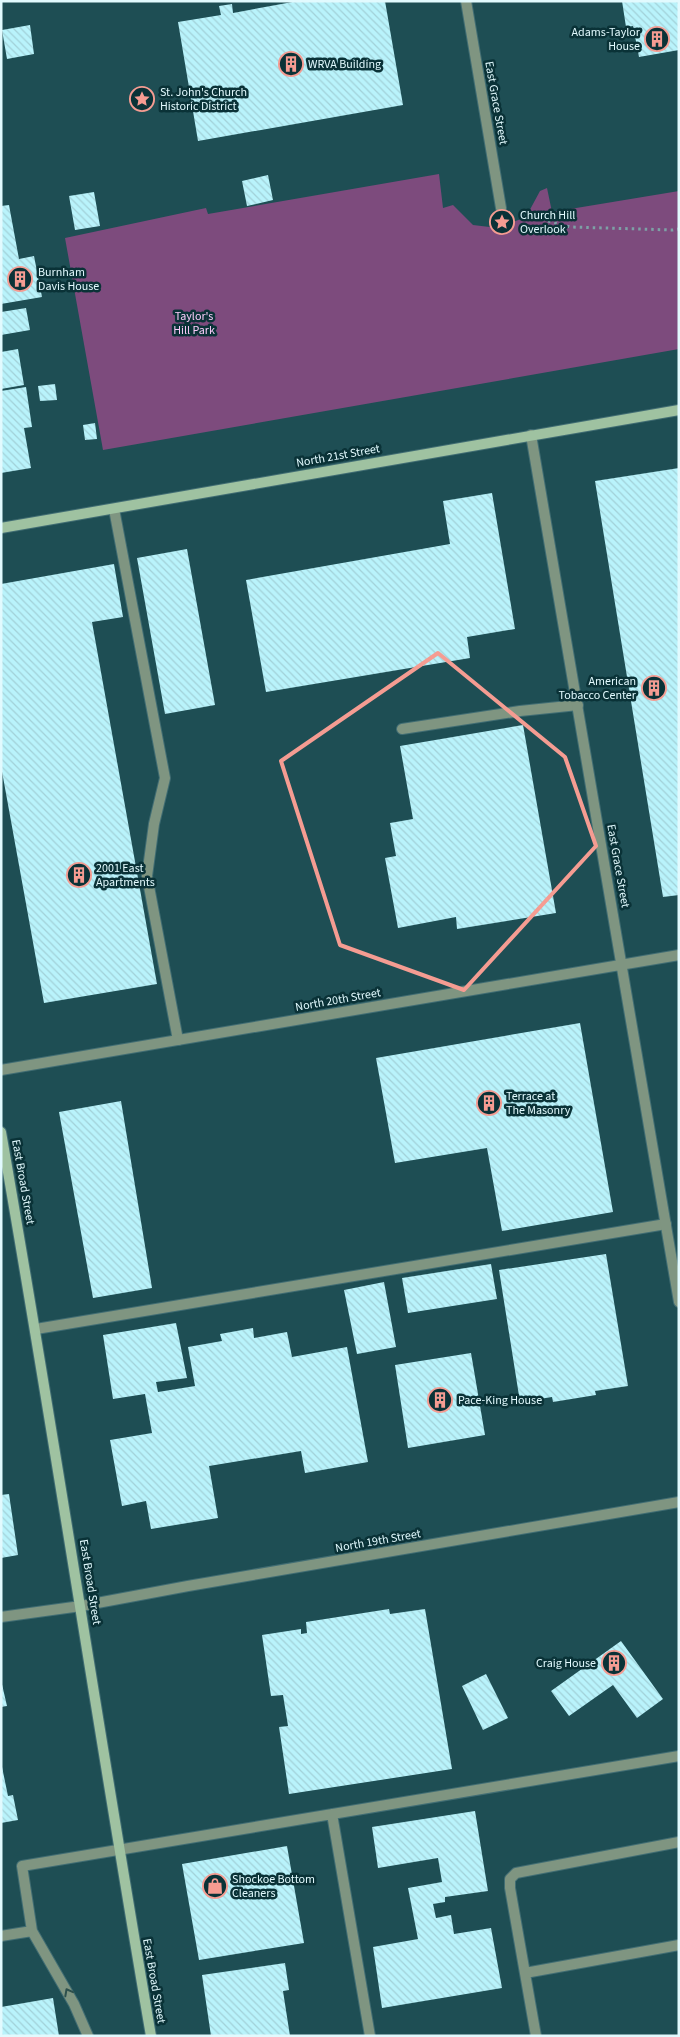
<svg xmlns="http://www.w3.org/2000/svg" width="680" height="2037" viewBox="0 0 680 2037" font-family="'Source Sans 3',sans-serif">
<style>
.green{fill:#7d4b7d}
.building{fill:url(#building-back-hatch)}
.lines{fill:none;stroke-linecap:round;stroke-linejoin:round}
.lane-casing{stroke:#416d73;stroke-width:12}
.street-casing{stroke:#416d73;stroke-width:12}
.secondary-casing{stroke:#416d73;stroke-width:12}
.path{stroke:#7da1a6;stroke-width:3;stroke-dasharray:2.5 4;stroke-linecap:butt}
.lane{stroke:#7f9581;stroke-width:10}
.street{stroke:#7f9581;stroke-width:10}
.secondary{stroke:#9fc2a1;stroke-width:10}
.oneway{stroke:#2d504d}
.marked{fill:none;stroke:#f59c92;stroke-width:4;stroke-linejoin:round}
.labels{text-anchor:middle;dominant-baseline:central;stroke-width:5;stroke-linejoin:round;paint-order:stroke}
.poi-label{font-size:12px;fill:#e2fafe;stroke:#0a3237;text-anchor:start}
.street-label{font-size:12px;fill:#e2fafe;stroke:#0a3237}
.park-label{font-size:12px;fill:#f8cbf8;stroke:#0a3237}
</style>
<defs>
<pattern id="building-back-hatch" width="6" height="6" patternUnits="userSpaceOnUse" patternTransform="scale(1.25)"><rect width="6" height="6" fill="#b9f3fb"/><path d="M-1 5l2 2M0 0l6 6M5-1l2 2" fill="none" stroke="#a2d1d8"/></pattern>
</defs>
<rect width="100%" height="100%" fill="#1e4e54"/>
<path class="green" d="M439,174L443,208L453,205L473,225L498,228L526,217L540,191L547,188L552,212L679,191V349L103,450L65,238L206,208L208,214Z"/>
<path class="building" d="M298,1H385L403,105L198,141L178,22L221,15L219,6L232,4L233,13Z
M622,1H679V50L639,57L633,26L626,27Z
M30,25L34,54L7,59L2,30Z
M268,175L273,200L247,206L242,181Z
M94,192L100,226L75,230L69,196Z
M9,205L19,259L34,256L42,297L1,304V206Z
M26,308L30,330L1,335V312Z
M18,349L24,385L1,389V352Z
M55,384L57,400L40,401L38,386Z
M26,387L32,427L24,428L31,468L1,473V391Z
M95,423L97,439L85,440L83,425Z
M679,468V895L663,897L595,481Z
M492,493L515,629L467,637L470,658L266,692L246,580L450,544L443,501Z
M187,549L215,705L165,714L137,558Z
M114,564L123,617L92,622L157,984L44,1003L1,766V584Z
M523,725L556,913L457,929L456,917L398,928L385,858L396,856L390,823L413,819L400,746Z
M580,1023L613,1212L502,1231L487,1148L395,1163L376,1058Z
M121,1101L152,1288L93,1298L59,1112Z
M606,1254L628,1386L595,1391L596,1395L553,1402L552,1397L520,1402L499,1270Z
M491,1264L497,1299L408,1313L402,1278Z
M384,1282L396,1347L357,1354L344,1290Z
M176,1323L187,1378L156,1382L158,1392L195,1386L188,1347L222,1341L220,1334L253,1328L254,1338L287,1332L292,1357L347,1347L368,1462L305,1473L301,1451L209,1466L218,1518L151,1529L146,1501L122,1506L110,1440L152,1433L145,1394L113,1399L103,1335Z
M471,1353L485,1435L408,1448L395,1365Z
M9,1494L18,1555L1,1558V1495Z
M389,1609L390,1614L425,1609L452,1769L289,1794L279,1727L288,1726L283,1695L271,1696L262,1635L301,1629V1634L307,1633L306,1622Z
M621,1641L663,1699L637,1718L613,1685L569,1716L551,1691Z
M486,1674L508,1718L483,1730L462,1686Z
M1,1680L7,1706L1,1707Z
M1,1762L8,1796L13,1795L18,1820L1,1823Z
M475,1811L488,1891L445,1897V1902L433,1904L436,1918L451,1915L454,1934L491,1928L502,1988L382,2008L373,1947L418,1939L408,1888L442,1882L438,1858L378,1868L372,1827Z
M287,1846L304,1943L199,1960L182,1864Z
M285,1963L289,1990L283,1991L290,2036H211L202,1975Z
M53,1998L59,2036H1V2007Z"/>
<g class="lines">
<defs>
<path id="lane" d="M114,509L165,778L154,824L147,876L178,1040
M402,729L520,711L578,705
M36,1329L666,1224
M332,1814L370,2036
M1,1936L32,1931
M525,1973L679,1945
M88,2036L74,2004L32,1931L22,1866L679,1756
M536,2036L510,1888V1879L516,1873L679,1842"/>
<path id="street" d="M466,1L501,208
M531,435L679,1302
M1,1070L679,955
M1,1617L81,1606L188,1586L679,1502"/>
<path id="secondary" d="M1,528L679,410
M1,1132C54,1433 99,1735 151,2036"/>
</defs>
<use href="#lane" class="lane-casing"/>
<use href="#street" class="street-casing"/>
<use href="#secondary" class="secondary-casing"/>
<path class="path" d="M523,214L570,227L673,230L679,229"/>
<use href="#lane" class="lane"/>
<use href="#street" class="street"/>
<use href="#secondary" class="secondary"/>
</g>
<defs><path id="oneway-chevron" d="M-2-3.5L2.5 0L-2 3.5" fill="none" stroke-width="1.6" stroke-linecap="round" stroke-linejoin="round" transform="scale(1.25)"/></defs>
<use class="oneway" href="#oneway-chevron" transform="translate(68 1992) rotate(-118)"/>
<path class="marked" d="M438,653L565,757L596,846L464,990L340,945L281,761Z"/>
<defs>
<symbol id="building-ring" viewBox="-11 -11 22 22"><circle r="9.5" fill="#0a3237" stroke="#f59c92" stroke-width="1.5"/><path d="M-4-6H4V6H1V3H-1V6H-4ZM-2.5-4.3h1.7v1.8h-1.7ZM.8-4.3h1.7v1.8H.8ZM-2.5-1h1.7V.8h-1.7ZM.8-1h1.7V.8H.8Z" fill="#f59c92"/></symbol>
<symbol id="sight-ring" viewBox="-11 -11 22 22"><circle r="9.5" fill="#0a3237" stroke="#f59c92" stroke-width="1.5"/><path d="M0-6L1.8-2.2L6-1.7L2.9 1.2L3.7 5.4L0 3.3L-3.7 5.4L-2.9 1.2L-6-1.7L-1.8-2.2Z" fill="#f59c92"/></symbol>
<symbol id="shop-ring" viewBox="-11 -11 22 22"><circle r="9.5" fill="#0a3237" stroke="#f59c92" stroke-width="1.5"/><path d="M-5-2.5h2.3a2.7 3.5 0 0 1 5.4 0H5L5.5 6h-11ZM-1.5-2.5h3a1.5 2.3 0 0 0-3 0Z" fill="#f59c92"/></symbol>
</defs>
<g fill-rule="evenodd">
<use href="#building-ring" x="643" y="25" width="28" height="28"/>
<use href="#building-ring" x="277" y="50" width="28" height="28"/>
<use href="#sight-ring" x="128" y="85" width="28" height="28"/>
<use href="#sight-ring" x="488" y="208" width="28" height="28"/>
<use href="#building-ring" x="6" y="265" width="28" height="28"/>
<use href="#building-ring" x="640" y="674" width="28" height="28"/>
<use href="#building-ring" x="65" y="861" width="28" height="28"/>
<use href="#building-ring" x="475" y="1089" width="28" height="28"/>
<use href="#building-ring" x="426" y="1386" width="28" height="28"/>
<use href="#building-ring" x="600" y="1649" width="28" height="28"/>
<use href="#shop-ring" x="201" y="1872" width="28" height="28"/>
</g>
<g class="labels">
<g class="poi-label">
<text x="640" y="32" text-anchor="end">Adams-Taylor<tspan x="640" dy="14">House</tspan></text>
<text x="308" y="64">WRVA Building</text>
<text x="160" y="92">St. John's Church<tspan x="160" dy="14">Historic District</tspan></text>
<text x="520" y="215">Church Hill<tspan x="520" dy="14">Overlook</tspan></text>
<text x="38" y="272">Burnham<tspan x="38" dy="14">Davis House</tspan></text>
<text x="636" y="681" text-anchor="end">American<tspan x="636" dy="14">Tobacco Center</tspan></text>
<text x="96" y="868">2001 East<tspan x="96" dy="14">Apartments</tspan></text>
<text x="506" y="1096">Terrace at<tspan x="506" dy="14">The Masonry</tspan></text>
<text x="458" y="1400">Pace-King House</text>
<text x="596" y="1663" text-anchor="end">Craig House</text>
<text x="232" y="1879">Shockoe Bottom<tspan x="232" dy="14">Cleaners</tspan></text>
</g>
<g class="street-label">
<text transform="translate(496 103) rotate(80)">East Grace Street</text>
<text transform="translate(338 456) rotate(-10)">North 21st Street</text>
<text transform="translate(618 866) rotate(80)">East Grace Street</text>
<text transform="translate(338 1000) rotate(-10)">North 20th Street</text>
<text transform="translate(23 1182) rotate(80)">East Broad Street</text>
<text transform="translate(378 1541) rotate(-10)">North 19th Street</text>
<text transform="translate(90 1582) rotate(81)">East Broad Street</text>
<text transform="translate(154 1981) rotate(80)">East Broad Street</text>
</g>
<g class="park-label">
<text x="194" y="316">Taylor's<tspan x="194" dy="14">Hill Park</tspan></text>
</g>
</g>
<rect width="680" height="2037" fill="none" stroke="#e2fafe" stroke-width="5"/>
</svg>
